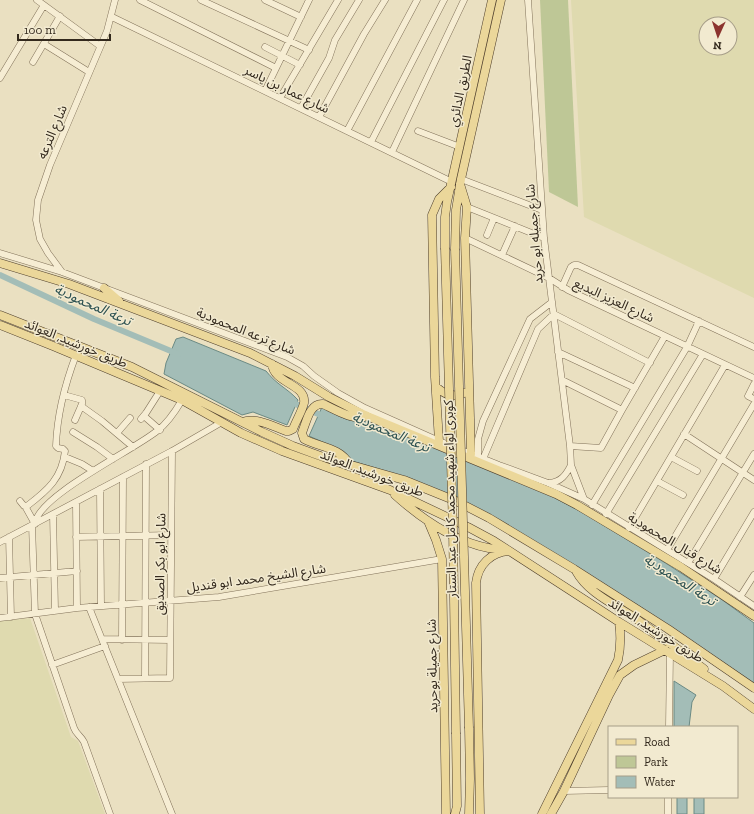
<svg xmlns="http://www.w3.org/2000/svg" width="754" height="814" viewBox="0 0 754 814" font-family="'Zilla Slab','Noto Sans Arabic',serif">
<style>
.farmland{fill:#dfdaaf;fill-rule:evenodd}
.green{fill:#bec796}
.water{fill:#a3bdb7;stroke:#6b8a84}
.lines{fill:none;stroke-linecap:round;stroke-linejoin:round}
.canal{stroke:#a3bdb7;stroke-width:6}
.minor-casing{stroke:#82725a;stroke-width:7}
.major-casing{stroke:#50402e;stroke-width:9}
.minor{stroke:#f6edd3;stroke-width:6}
.major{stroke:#ebd79a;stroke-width:8}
.major-bridge-casing{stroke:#50402e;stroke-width:9;stroke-linecap:butt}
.major-bridge{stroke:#ebd79a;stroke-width:8}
.labels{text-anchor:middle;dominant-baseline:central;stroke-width:3;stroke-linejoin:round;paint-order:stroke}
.street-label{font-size:13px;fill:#33291d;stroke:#f2ead0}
.water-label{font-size:14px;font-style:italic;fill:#2d5151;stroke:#f2ead0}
</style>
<rect width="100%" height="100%" fill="#eae0c1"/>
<path class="farmland" d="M571,0H754V298L584,217ZM706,24H730V48H706Z
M30,618L71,737L78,741L105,814H0V621Z"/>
<path class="green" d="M540,0H568L578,207L549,192Z"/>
<path class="water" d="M183,337L266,371C277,385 287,388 298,400L287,425L253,412L242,415L164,374L166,363L176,339Z
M322,407C336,414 353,426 368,420L546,493L585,514L667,564L721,599L754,623V683L636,604L412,479L352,461L343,451L309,436Z
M674,681L696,695L692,702L689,727H674Z
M677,797H687V814H677Z
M694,797H704V814H694Z"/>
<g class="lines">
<path class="canal" d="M0,275L94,319L178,354
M289,401L325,417"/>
<defs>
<path id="minor" d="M37,0L100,46
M140,0L276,68
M201,0L309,50
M265,0L301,17
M528,0L544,238L570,446L571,465L584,499
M112,17L452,182
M44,44L89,72
M265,47L300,65
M33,62L60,16
M0,78L44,5
M265,91L309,0
M280,98L338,0
M301,108L329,58L335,40L359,0
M319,117L364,34L385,0
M347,131L417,0
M418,131L460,147
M371,142L444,0
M392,152L464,0
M461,179L542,210
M467,207L544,238
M487,235L494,218
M465,238L549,278L568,290L754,378
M0,253L62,272L287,357L303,366L314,376L338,393L365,408L439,441L499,465L548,483L584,499L714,579L754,606
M502,255L515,226
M62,272L48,253L40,239L36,220L38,200L50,165L107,31L115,0
M562,287L571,267L574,265H578L754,347
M558,352L635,388
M562,380L622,410
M754,384L748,396L754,399
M64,395L82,400V404L75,420
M81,406L102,421L133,447
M144,416L160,430
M141,419L146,413L160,391
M73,432L97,447L113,459
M117,433L130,418
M684,434L754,480
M570,446L601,448L622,410L665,336
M65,457L82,464L93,471
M478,457V439L483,421L530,319L552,302
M671,457L697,471
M483,459L538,329L554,314L650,363
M657,481L683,495
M549,483C561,482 566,475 571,465
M100,489L101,606
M20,501L24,506H27C48,490 62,478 65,451L63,449L58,448L56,446C57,415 65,384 76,355
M76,502L77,608
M592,505L687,347L699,321
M25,506L35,524
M53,514L55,610
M606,514L703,354
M35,524C37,496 134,450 157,431C168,423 175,412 182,400
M32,525L35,614L74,728C76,734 81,736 84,742L110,814
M629,528L725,365
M9,537L11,617
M76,537L171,535
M0,542L172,451L222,422
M667,550L754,404
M688,563L754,454
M0,578L77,571
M714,579L754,512
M740,597L754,575
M89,607L172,814
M0,618L77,608L219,597L442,559
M102,639L170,640
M122,640L123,477
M52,665L105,646
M145,678L146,464
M118,679L170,678L172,451
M669,727L670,653
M564,791L609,790
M668,797V814"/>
<path id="major" d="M460,184L467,207L465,238L471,454
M445,248V217L447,202L492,0
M455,249L456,210L461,179L501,0
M0,263L69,284L250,353L295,376L329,397L367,416L556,494L577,505L681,567L754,616
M104,288L119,301
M0,315L132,367L262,432L293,446L323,457L404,480L456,501L489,518L574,569L668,629L754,688
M0,325L53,346L182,400L241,433L282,451L390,490L468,527L494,541L619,622L723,686L754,709
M436,387C444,394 454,398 464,393
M242,422C257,417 272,426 286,431H289L293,429C296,421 302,411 304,403C307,384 274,384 272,364
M439,441L435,377L432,215L439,199L451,187
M349,464C341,448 319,447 304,439L302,433L303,430C307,420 310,403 323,404C334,409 355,422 367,416
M395,495C424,521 463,547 502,550
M428,521L436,540L442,559L446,814
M576,571C588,593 614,604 635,618C658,635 681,651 704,669
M469,728L470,779L469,814
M455,814L457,806L456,734
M480,814L476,583C478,565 491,552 509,551
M542,814L618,660C621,646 621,635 619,622
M551,814L564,791L609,695L620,675L634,665L665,650"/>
</defs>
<use href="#minor" class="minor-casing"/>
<use href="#major" class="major-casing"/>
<use href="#minor" class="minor"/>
<use href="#major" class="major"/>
<defs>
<path id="major-bridge" d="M445,248L453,530L456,734
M455,249L469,728"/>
</defs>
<use href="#major-bridge" class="major-bridge-casing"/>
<use href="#major-bridge" class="major-bridge"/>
</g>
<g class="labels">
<g class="street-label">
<text transform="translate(287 89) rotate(26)">شارع عمار بن ياسر</text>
<text transform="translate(460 91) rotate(-78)">الطريق الدائري</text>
<text transform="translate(52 132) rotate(-67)">شارع الترعه</text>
<text transform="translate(534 234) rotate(-95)">شارع جميله ابو حريد</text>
<text transform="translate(614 300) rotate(25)">شارع العزيز البديع</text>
<text transform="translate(246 331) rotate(22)">شارع ترعه المحمودية</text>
<text transform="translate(76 343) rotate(22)">طريق خورشيد, العوائد</text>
<text transform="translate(372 473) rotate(21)">طريق خورشيد, العوائد</text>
<text transform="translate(450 499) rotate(-91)">كوبرى لواء شهيد محمد كامل عبد الستار</text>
<text transform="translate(675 543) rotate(31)">شارع قنال المحمودية</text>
<text transform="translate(160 564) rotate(-89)">شارع ابو بكر الصديق</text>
<text transform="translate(256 578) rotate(-8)">شارع الشيخ محمد ابو قنديل</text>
<text transform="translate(656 630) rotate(32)">طريق خورشيد, العوائد</text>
<text transform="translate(432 666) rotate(-91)">شارع جميلة بوحريد</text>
</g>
<g class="water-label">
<text transform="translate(93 305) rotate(24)">ترعة المحمودية</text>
<text transform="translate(391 432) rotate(23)">ترعة المحمودية</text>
<text transform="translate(680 580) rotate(33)">ترعة المحمودية</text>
</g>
</g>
<rect x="608" y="726" width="130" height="72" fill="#f2ead0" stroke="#a69d88"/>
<rect x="616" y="739" width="20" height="6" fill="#ebd79a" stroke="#a69d88"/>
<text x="644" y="746" font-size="12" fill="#33291d">Road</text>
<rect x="616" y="756" width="20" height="12" fill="#bec796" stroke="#a69d88"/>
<text x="644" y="766" font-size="12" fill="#33291d">Park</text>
<rect x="616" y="776" width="20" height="12" fill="#a3bdb7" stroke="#a69d88"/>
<text x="644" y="786" font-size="12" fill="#33291d">Water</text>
<g transform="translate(718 36) rotate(183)"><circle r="19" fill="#f2ead0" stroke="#a69d88"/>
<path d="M0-3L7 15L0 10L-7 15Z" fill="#8c332e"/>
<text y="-6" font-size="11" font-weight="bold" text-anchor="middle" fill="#33291d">N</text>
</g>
<path d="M18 34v6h92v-6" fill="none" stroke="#33291d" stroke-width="2"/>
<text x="24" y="34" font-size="12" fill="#33291d" stroke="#f2ead0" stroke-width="3" paint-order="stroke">100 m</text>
</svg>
